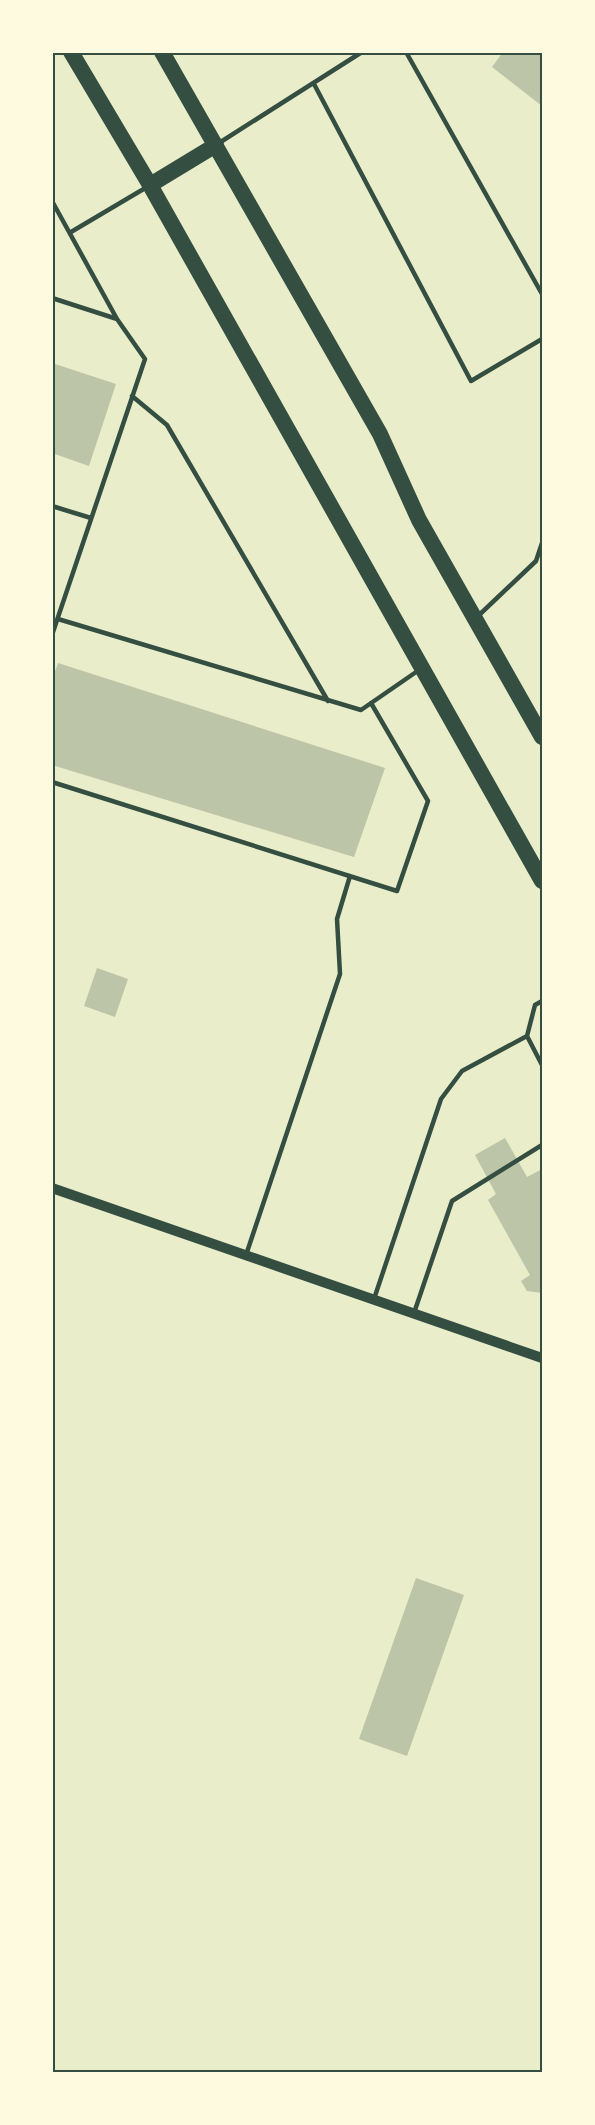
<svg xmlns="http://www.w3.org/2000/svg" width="595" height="2125" viewBox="0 0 595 2125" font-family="Overpass,sans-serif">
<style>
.building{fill:#bcc5a7}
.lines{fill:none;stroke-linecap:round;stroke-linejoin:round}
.service{stroke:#344e41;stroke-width:4.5}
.tertiary{stroke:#344e41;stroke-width:10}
.trunk{stroke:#344e41;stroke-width:16}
.neatline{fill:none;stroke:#344e41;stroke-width:2}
</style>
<rect width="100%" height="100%" fill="#e9edc9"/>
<path class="building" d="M503,52H542V106L492,67Z
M52,363L116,384L89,466L52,453Z
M58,663L385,768L354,857L52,765V680Z
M97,968L128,979L115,1017L84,1006Z
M505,1138L527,1177L542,1169V1293L527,1291L521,1281L530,1275L488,1200L496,1194L475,1155Z
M416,1578L464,1595L407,1756L359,1739Z"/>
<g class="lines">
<path class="service" d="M406,52L542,294
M314,84L471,381L542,339
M219,143L362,52
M52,201L117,319L52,298
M71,232L147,187
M132,396L167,425L328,701
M52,506L91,518
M477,617L536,561L542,543
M58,619L361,710L419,670
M52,635L145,359L117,319
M52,782L397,891L428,801L371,703
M542,1001L535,1005L527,1036L542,1065
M246,1255L340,974L337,919L350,876
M374,1299L441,1099L462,1071L527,1036
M414,1313L452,1201L542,1145"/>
<path class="tertiary" d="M52,1188L542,1358"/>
<path class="trunk" d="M71,52L150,185L542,881
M162,52L380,434L419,520L542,737
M150,185L216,145"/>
</g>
<rect width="595" height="2125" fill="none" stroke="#fefae0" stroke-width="108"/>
<rect x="54" y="54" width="487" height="2017" class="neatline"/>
</svg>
